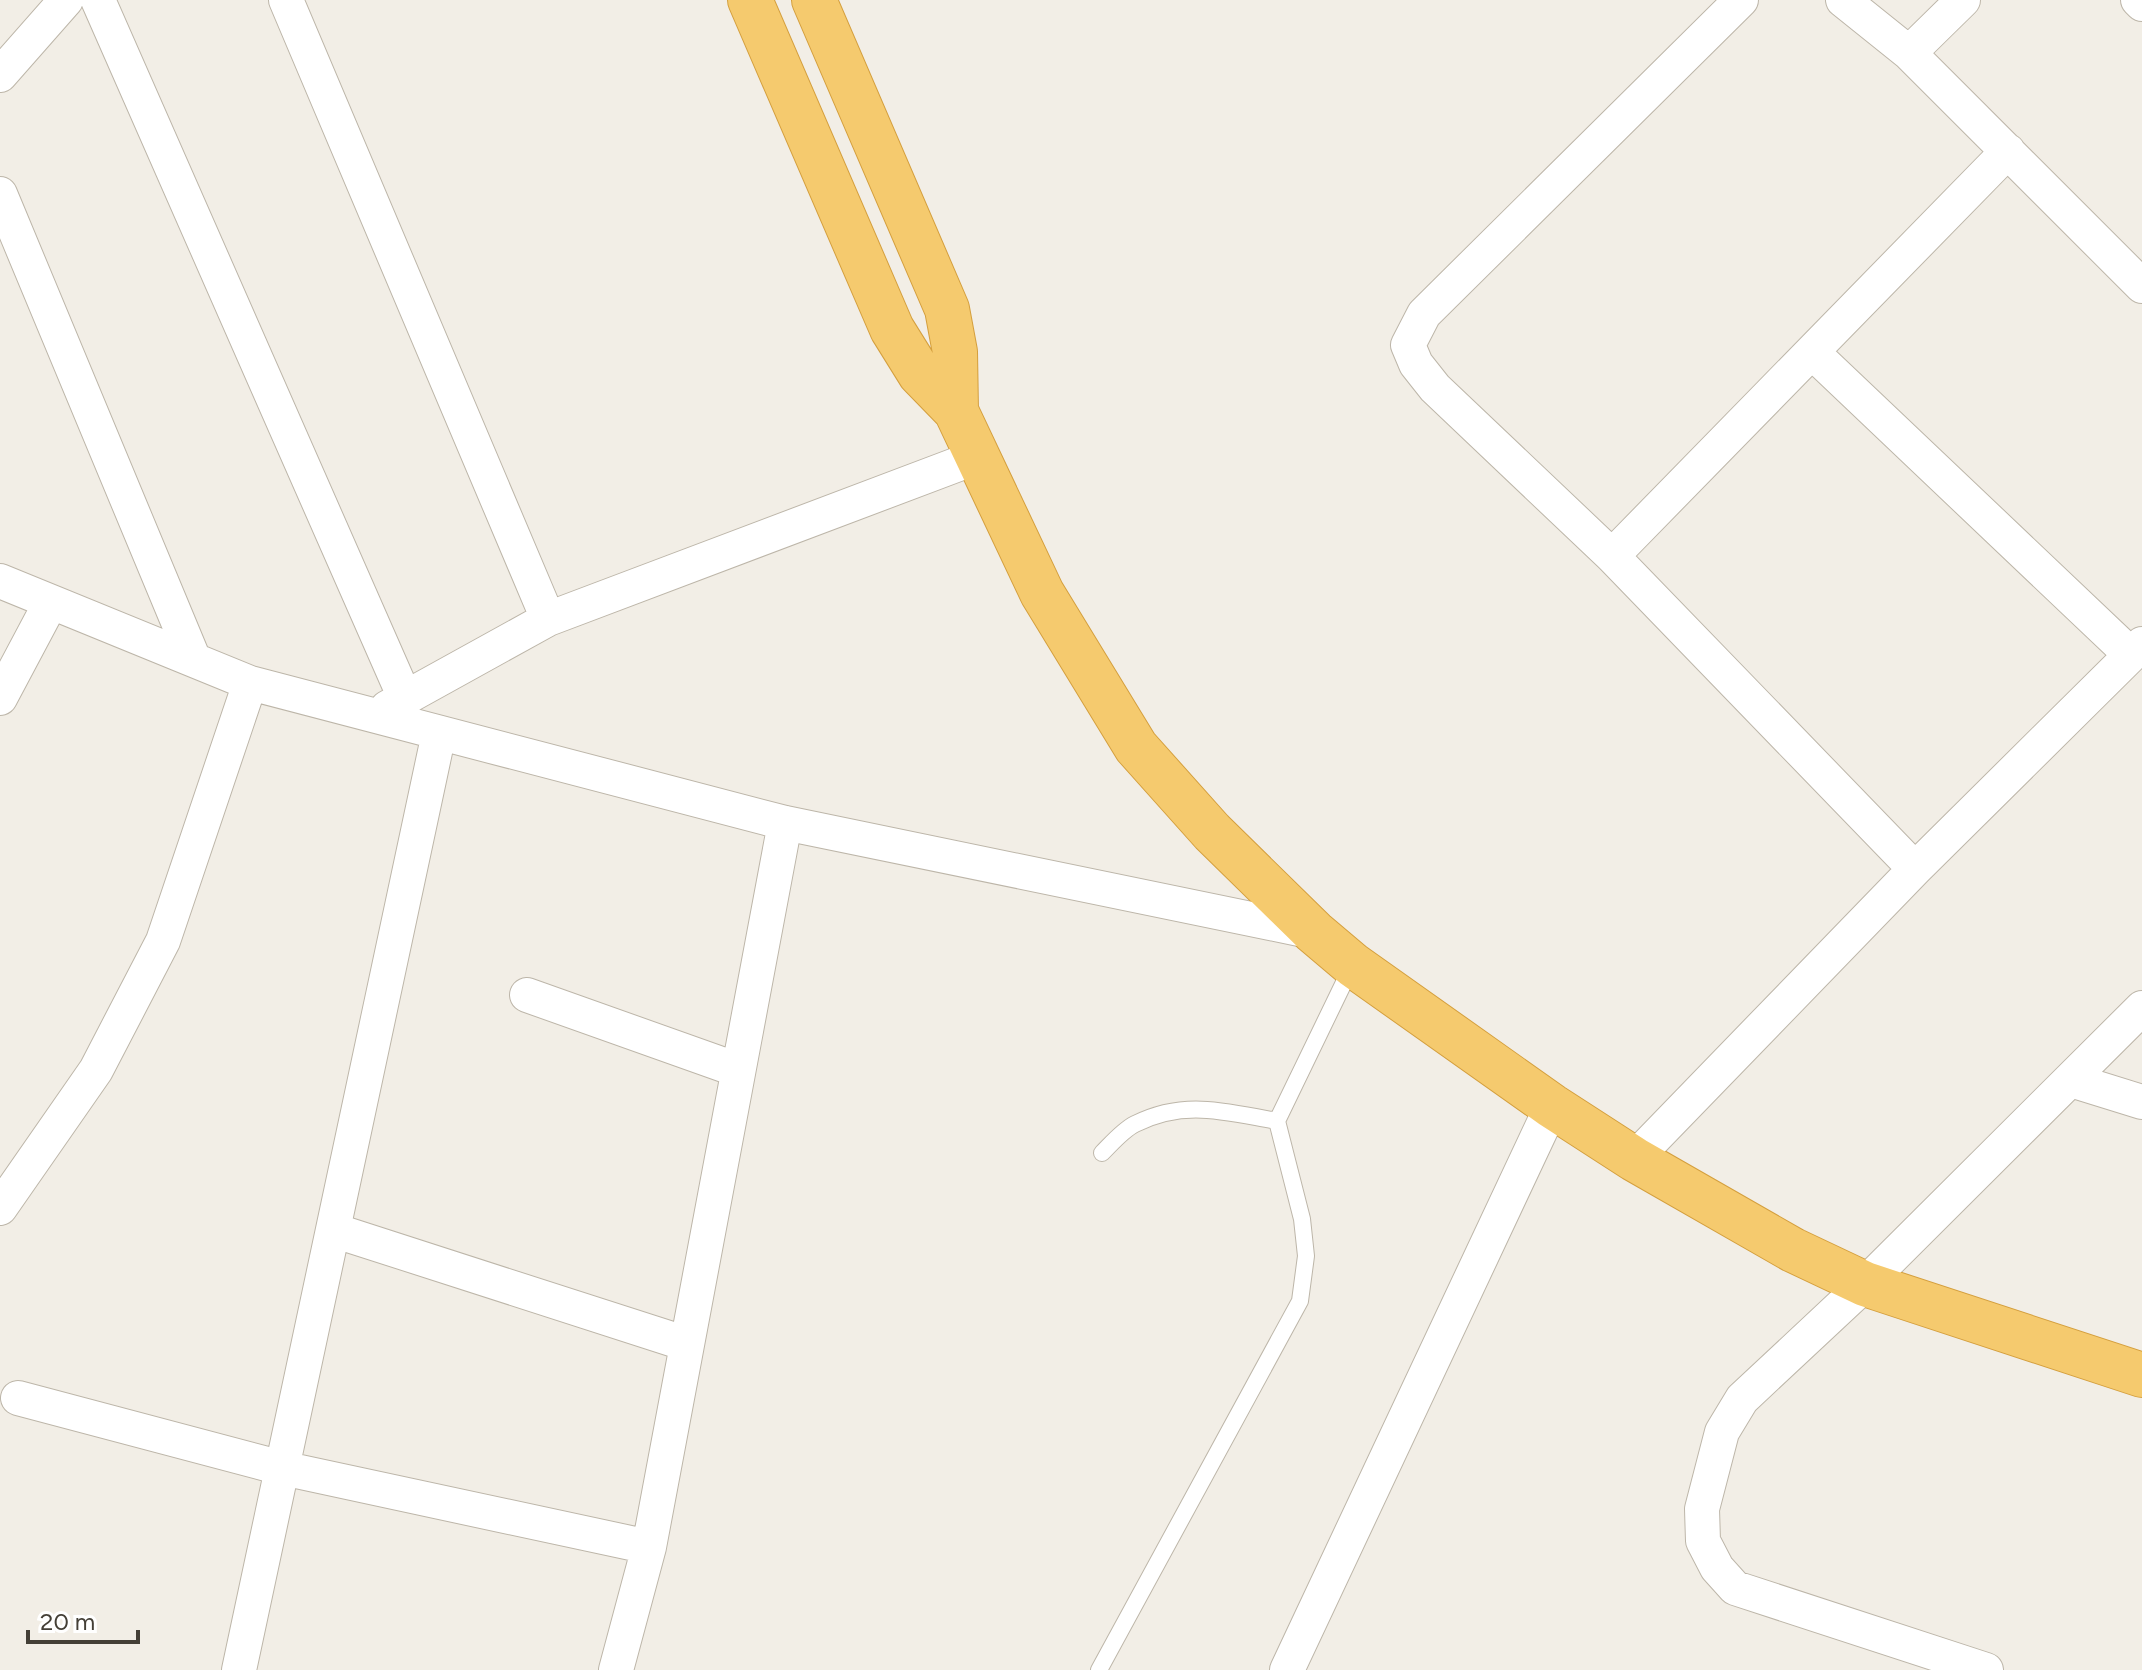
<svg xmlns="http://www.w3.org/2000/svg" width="2142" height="1670" viewBox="0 0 2142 1670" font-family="Figtree,sans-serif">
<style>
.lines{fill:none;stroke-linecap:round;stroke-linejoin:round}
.lane-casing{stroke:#bdb6a9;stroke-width:18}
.street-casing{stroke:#bdb6a9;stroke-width:36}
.highway-casing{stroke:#d49f3e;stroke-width:46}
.lane{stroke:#fff;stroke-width:16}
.street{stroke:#fff;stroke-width:34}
.highway{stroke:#f5ca6e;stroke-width:44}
</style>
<rect width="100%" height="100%" fill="#f2eee6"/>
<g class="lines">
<defs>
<path id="lane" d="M1102,1153C1112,1143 1123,1130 1135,1124C1185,1099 1225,1112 1277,1121
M1099,1670L1300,1301L1306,1256L1302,1219L1277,1121L1352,966"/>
<path id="street" d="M98,0L405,698
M286,0L548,619L977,457
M1741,0L1424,314L1408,345L1416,364L1435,388L1612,556L1915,869L2142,644
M1843,0L1909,53L2142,286
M2138,0L2142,4
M1909,53L1963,0
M0,75L66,0
M0,194L194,660
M1812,352L2131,655
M1612,556L2008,151
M0,581L250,683L785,823L1314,932
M0,698L51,602
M387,708L548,619
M527,995L738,1070
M2071,1080L2142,1102
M1634,1159L1915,869
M0,1208L96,1070L163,941L250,683
M333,1230L687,1344
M18,1398L282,1468L649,1547
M239,1670L439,733
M616,1670L649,1547L785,823
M1287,1670L1552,1106
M1986,1670L1735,1588L1717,1568L1703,1541L1702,1509L1722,1432L1742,1399L1865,1284L2142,1008"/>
<path id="highway" d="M750,0L892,329L920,374L956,411L1042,593L1136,747L1212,832L1314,932L1353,965L1552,1106L1634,1159L1793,1250L1865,1284L2142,1375
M814,0L947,309L955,352L956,411"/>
</defs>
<use href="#lane" class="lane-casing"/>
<use href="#street" class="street-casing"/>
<use href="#highway" class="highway-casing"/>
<use href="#lane" class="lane"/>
<use href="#street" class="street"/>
<use href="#highway" class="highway"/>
</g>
<path d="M28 1630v12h110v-12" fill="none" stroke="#443f36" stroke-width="4"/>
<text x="40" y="1630" font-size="24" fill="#443f36" stroke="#ffffff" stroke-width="6" paint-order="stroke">20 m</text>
</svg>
